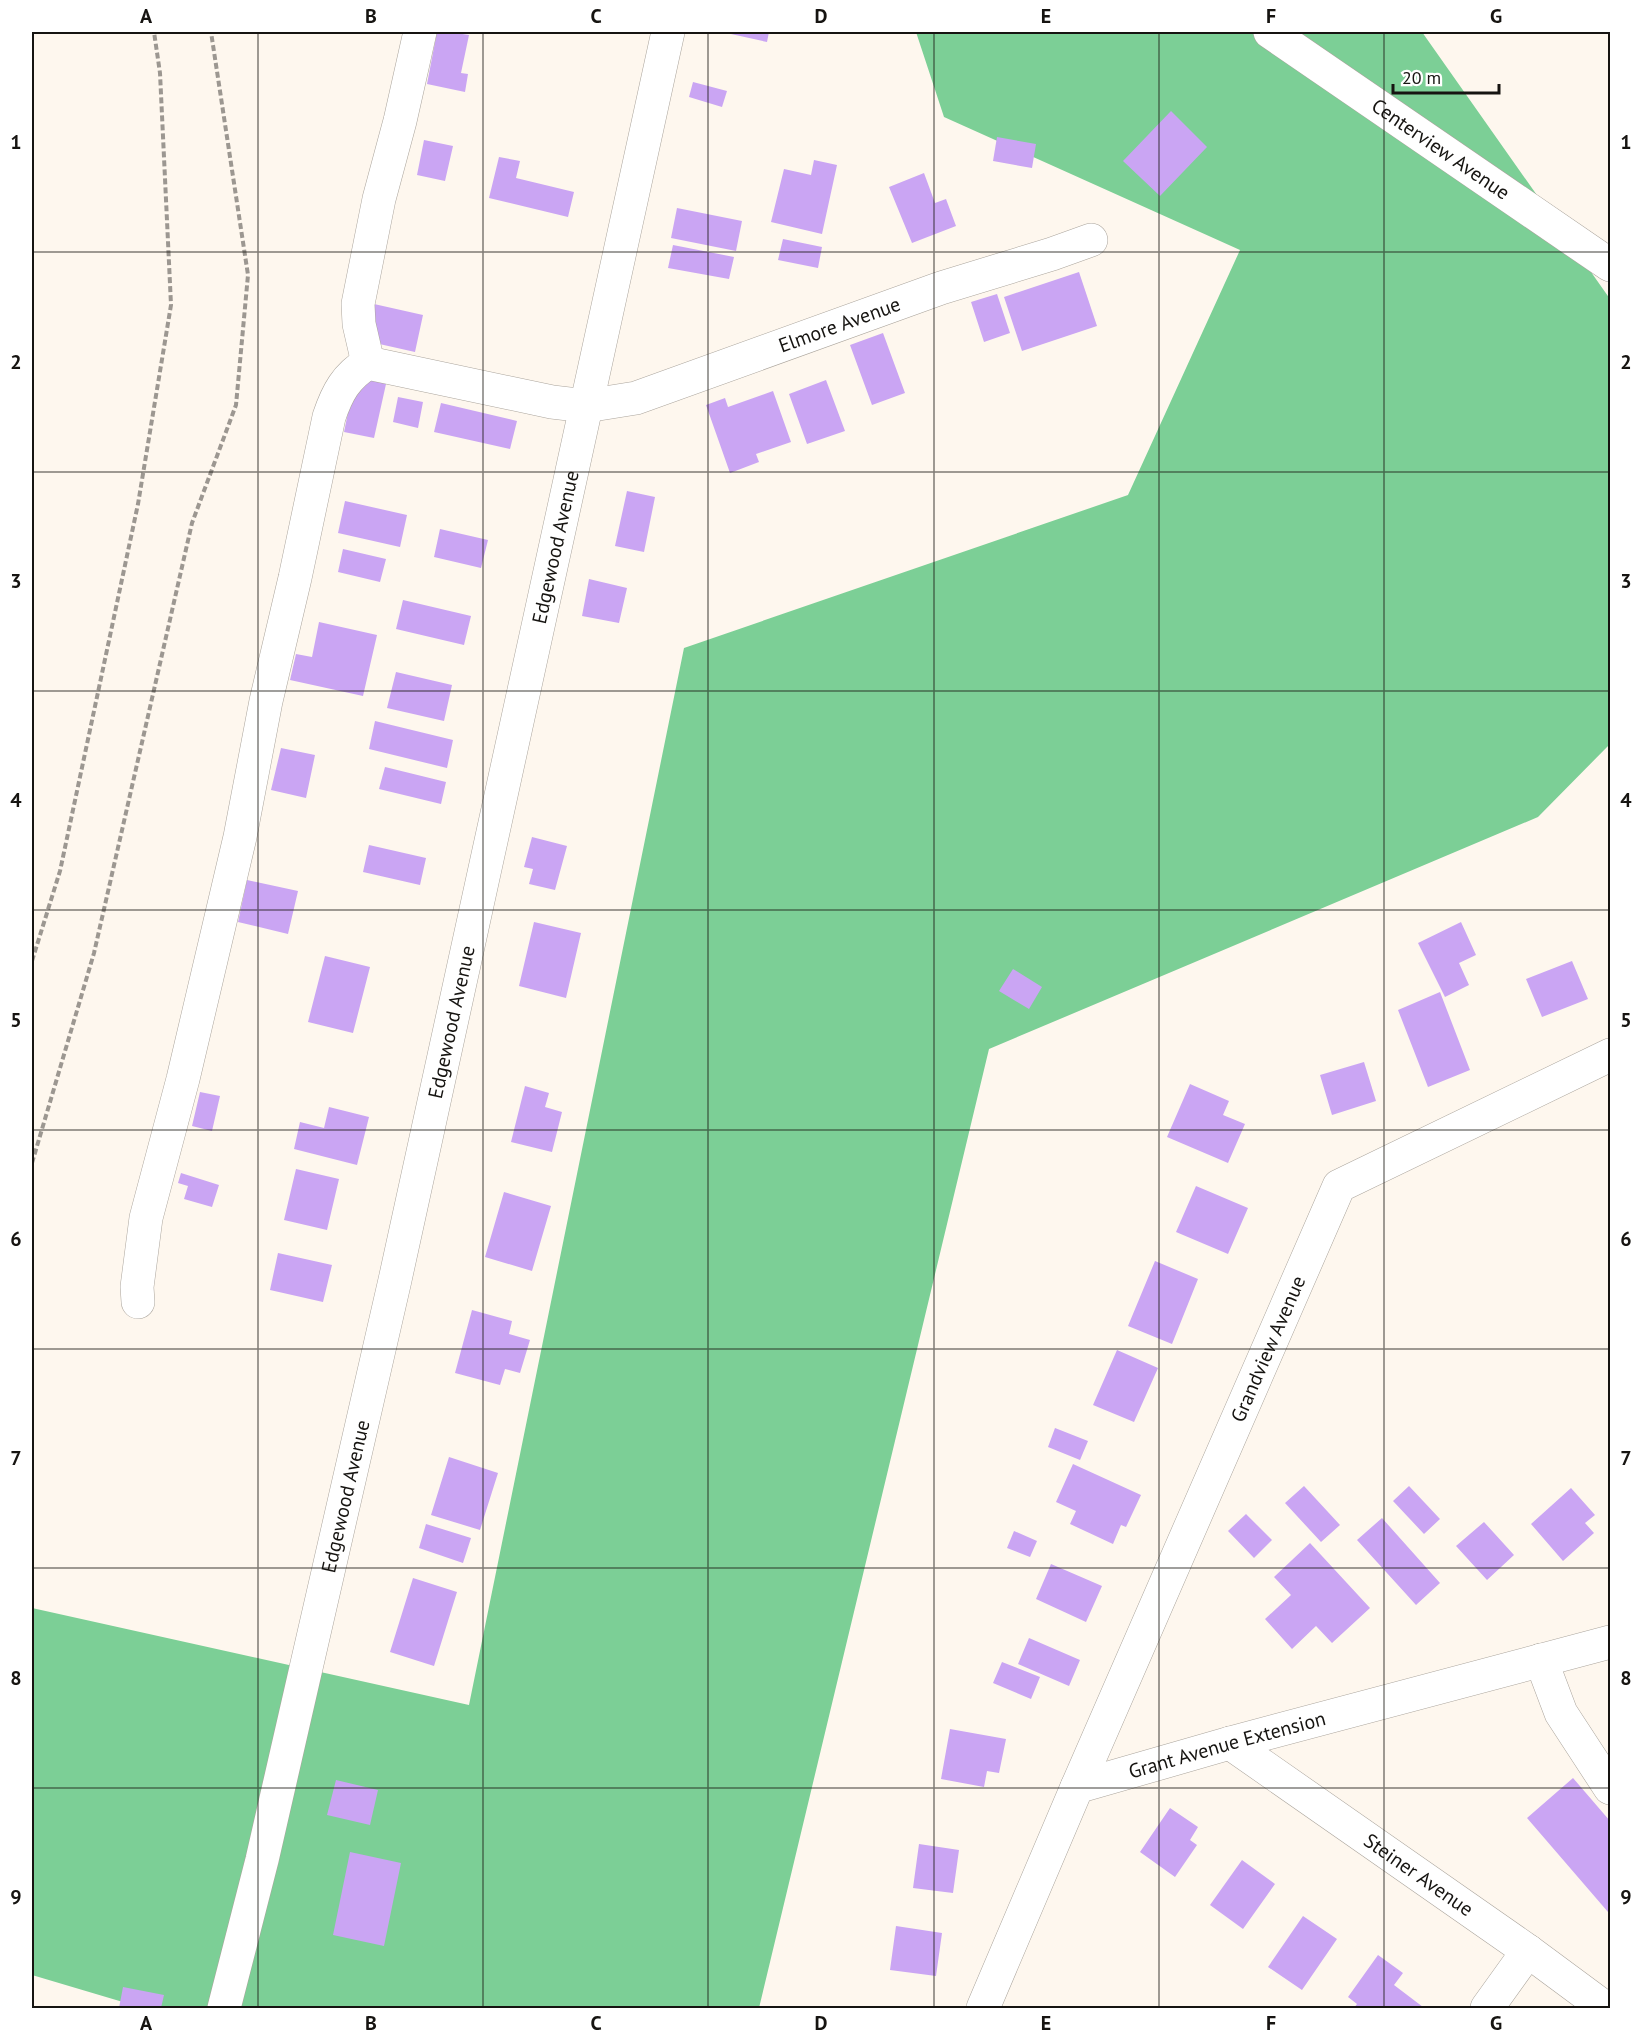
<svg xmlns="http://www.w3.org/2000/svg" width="1642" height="2040" viewBox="0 0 1642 2040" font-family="'PT Sans',sans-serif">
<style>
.forest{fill:#7ccf96}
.building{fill:#caa5f3}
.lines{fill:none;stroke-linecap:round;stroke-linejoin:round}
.minor-casing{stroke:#aba59d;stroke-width:34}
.path{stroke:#9c9791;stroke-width:4;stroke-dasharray:6 3;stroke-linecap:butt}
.minor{stroke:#fff;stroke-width:33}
.grid{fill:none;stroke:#161411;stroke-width:1.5;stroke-opacity:0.55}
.labels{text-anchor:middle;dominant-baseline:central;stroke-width:4.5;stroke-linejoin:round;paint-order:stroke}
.street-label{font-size:20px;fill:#161411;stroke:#fff}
.neatline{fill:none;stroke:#161411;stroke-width:2}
.grid-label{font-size:20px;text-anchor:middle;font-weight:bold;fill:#161411}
</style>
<rect width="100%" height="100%" fill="#fef7ee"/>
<path class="forest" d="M916,32H1422L1610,299V744L1538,817L989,1049L759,2008H143L32,1975V1608L469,1705L684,648L1128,495L1240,250L944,117Z"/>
<path class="building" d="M437,32H449L469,35L461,73L468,74L465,92L427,84Z
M731,32H769L767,42L731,34Z
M693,82L727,91L722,107L689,97Z
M1171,111L1207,147L1160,196L1123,161Z
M997,137L1036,144L1032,168L993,161Z
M424,140L453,146L445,181L417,175Z
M499,157L520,161L516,178L574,192L568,217L489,198Z
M814,160L837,165L822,234L771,222L784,169L811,175Z
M924,173L935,203L946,199L956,226L912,243L889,187Z
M677,208L742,221L736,251L671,238Z
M783,239L822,247L818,268L778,260Z
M673,245L734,257L729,279L668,268Z
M1079,272L1097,326L1022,351L1004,297Z
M997,294L1010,333L984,342L971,302Z
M374,304L423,315L415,352L366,341Z
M883,333L905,393L872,405L850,345Z
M357,369L388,375L374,438L344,432Z
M826,380L845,431L807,444L789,394Z
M773,391L791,442L756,454L759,462L730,473L706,405L725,398L728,407Z
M398,397L423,402L418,428L393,422Z
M441,403L517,421L510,449L434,432Z
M627,491L655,497L644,552L615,546Z
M345,501L407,515L400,547L338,533Z
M440,529L488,540L481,568L434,557Z
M343,549L386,559L380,582L338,572Z
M589,579L627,588L619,623L582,616Z
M403,600L471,616L464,645L396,629Z
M319,622L377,635L363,696L290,680L296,654L312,657Z
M396,672L452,685L444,721L387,708Z
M375,721L453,740L447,768L369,749Z
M281,748L315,755L306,798L271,790Z
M385,767L446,782L441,804L379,789Z
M532,837L567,846L555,890L529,884L533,869L524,867Z
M369,845L426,858L420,885L363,872Z
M247,880L298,891L288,934L238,922Z
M534,922L581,933L566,998L519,986Z
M1461,922L1476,955L1459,963L1469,985L1445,997L1418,943Z
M325,956L370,967L353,1033L308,1022Z
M1572,961L1588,999L1542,1017L1526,979Z
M1013,969L1042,987L1029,1009L999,991Z
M1440,992L1470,1070L1428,1087L1398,1010Z
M1364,1062L1376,1101L1332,1115L1320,1075Z
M1190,1084L1229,1101L1223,1115L1245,1124L1228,1163L1167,1137Z
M525,1086L549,1093L545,1107L562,1112L552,1152L511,1142Z
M200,1092L220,1096L212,1131L192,1126Z
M329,1107L369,1117L357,1165L294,1149L300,1122L324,1128Z
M296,1169L339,1179L327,1230L284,1220Z
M181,1173L219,1185L212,1207L184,1199L188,1186L178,1183Z
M1196,1186L1248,1208L1228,1254L1176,1232Z
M504,1192L551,1206L532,1271L485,1257Z
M278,1253L332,1265L323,1302L270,1290Z
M1155,1261L1198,1279L1172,1344L1128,1326Z
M472,1310L512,1321L509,1334L530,1340L520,1373L505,1369L500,1385L455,1373Z
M1117,1350L1158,1368L1134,1422L1093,1405Z
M1055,1428L1088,1441L1080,1460L1048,1447Z
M449,1457L498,1473L480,1530L431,1515Z
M1073,1464L1141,1495L1126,1527L1121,1525L1113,1544L1070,1524L1076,1511L1056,1502Z
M1304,1486L1340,1525L1321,1542L1285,1503Z
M1409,1486L1440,1519L1424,1534L1393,1501Z
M1571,1488L1595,1515L1585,1523L1594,1533L1563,1561L1531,1524Z
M1246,1514L1272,1540L1254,1558L1228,1531Z
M1382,1518L1440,1583L1416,1605L1357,1540Z
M1484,1522L1514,1555L1487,1580L1456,1546Z
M426,1524L471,1538L463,1563L419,1548Z
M1014,1531L1037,1541L1030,1557L1007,1548Z
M1310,1543L1370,1608L1332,1643L1316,1626L1292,1649L1265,1619L1291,1595L1274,1577Z
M1051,1564L1102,1586L1086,1622L1036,1599Z
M413,1578L457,1592L434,1666L390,1652Z
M1029,1638L1080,1660L1069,1686L1018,1664Z
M1002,1662L1040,1677L1031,1699L993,1683Z
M950,1729L1006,1739L999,1773L987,1771L984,1787L941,1779Z
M1573,1778L1610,1821V1909L1608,1912L1527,1818Z
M336,1780L378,1790L370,1825L327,1815Z
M1170,1808L1198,1827L1190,1840L1197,1845L1175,1877L1140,1852Z
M919,1844L959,1850L953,1893L913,1888Z
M350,1852L401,1863L384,1946L333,1935Z
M1242,1860L1275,1884L1243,1929L1210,1905Z
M1303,1916L1337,1939L1302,1990L1268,1967Z
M896,1926L942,1933L936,1976L890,1970Z
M1378,1955L1403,1973L1394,1985L1423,2007L1422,2008H1354L1357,2004L1348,1997Z
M123,1987L164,1995L161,2008H119Z"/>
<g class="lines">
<defs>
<g id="minor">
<path id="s1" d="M1270,32L1610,265"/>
<path d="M368,363L359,324L358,304L379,199L400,121L420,32"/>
<path id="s2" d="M138,1302L137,1287L146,1218L183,1079L240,837L266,701L295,578L329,417C337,393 346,376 368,363L552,402L586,406L636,398L941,288L1052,254L1091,240"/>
<path d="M1541,1660L1561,1713L1610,1788"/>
<path id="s3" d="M1230,1743L1528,1951L1605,2008"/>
<path id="s4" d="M1077,1787L1339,1186L1610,1055"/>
<path id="s5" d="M224,2008L262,1860L395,1280L668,32"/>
<path id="s6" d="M983,2008L1077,1787L1230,1743L1610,1642"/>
<path d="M1487,2008L1528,1951"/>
</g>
</defs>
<use href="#minor" class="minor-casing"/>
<path class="path" d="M32,961L60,871L138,504L171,305L160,73L154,32
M32,1163L94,953L192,523L236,405L248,275L211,32"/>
<use href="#minor" class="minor"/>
</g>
<path class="grid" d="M258,32V2008M483,32V2008M708,32V2008M934,32V2008M1159,32V2008M1384,32V2008M32,252H1610M32,472H1610M32,691H1610M32,910H1610M32,1130H1610M32,1349H1610M32,1568H1610M32,1788H1610"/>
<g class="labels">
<g class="street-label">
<text stroke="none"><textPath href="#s1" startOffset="207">Centerview Avenue</textPath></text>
<text stroke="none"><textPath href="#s2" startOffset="1464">Elmore Avenue</textPath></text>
<text stroke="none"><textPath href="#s5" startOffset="1498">Edgewood Avenue</textPath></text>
<text stroke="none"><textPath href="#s5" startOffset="1012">Edgewood Avenue</textPath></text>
<text stroke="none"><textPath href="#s4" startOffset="478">Grandview Avenue</textPath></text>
<text stroke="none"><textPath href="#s5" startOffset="526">Edgewood Avenue</textPath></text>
<text stroke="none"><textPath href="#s6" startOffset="396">Grant Avenue Extension</textPath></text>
<text stroke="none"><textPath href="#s3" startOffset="230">Steiner Avenue</textPath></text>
</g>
</g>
<rect width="1642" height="2040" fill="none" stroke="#ffffff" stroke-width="66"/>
<path d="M1393 84v9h106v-9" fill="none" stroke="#161411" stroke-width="3"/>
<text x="1402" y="84" font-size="18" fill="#161411" stroke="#ffffff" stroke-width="4.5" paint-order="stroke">20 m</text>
<rect x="33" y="33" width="1576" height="1974" class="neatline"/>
<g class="grid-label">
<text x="146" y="23">A</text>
<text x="371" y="23">B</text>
<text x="596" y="23">C</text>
<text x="821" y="23">D</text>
<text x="1046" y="23">E</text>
<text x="1271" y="23">F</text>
<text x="1496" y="23">G</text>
<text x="16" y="149">1</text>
<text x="1626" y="149">1</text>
<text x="16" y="369">2</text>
<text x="1626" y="369">2</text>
<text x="16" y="588">3</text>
<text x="1626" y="588">3</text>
<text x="16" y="807">4</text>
<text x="1626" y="807">4</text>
<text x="16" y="1027">5</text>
<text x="1626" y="1027">5</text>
<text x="16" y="1246">6</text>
<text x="1626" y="1246">6</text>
<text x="16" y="1465">7</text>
<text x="1626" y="1465">7</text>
<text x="16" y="1685">8</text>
<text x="1626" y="1685">8</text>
<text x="16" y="1904">9</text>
<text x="1626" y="1904">9</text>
<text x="146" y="2030">A</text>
<text x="371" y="2030">B</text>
<text x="596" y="2030">C</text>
<text x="821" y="2030">D</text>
<text x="1046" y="2030">E</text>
<text x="1271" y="2030">F</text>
<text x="1496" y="2030">G</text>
</g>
</svg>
